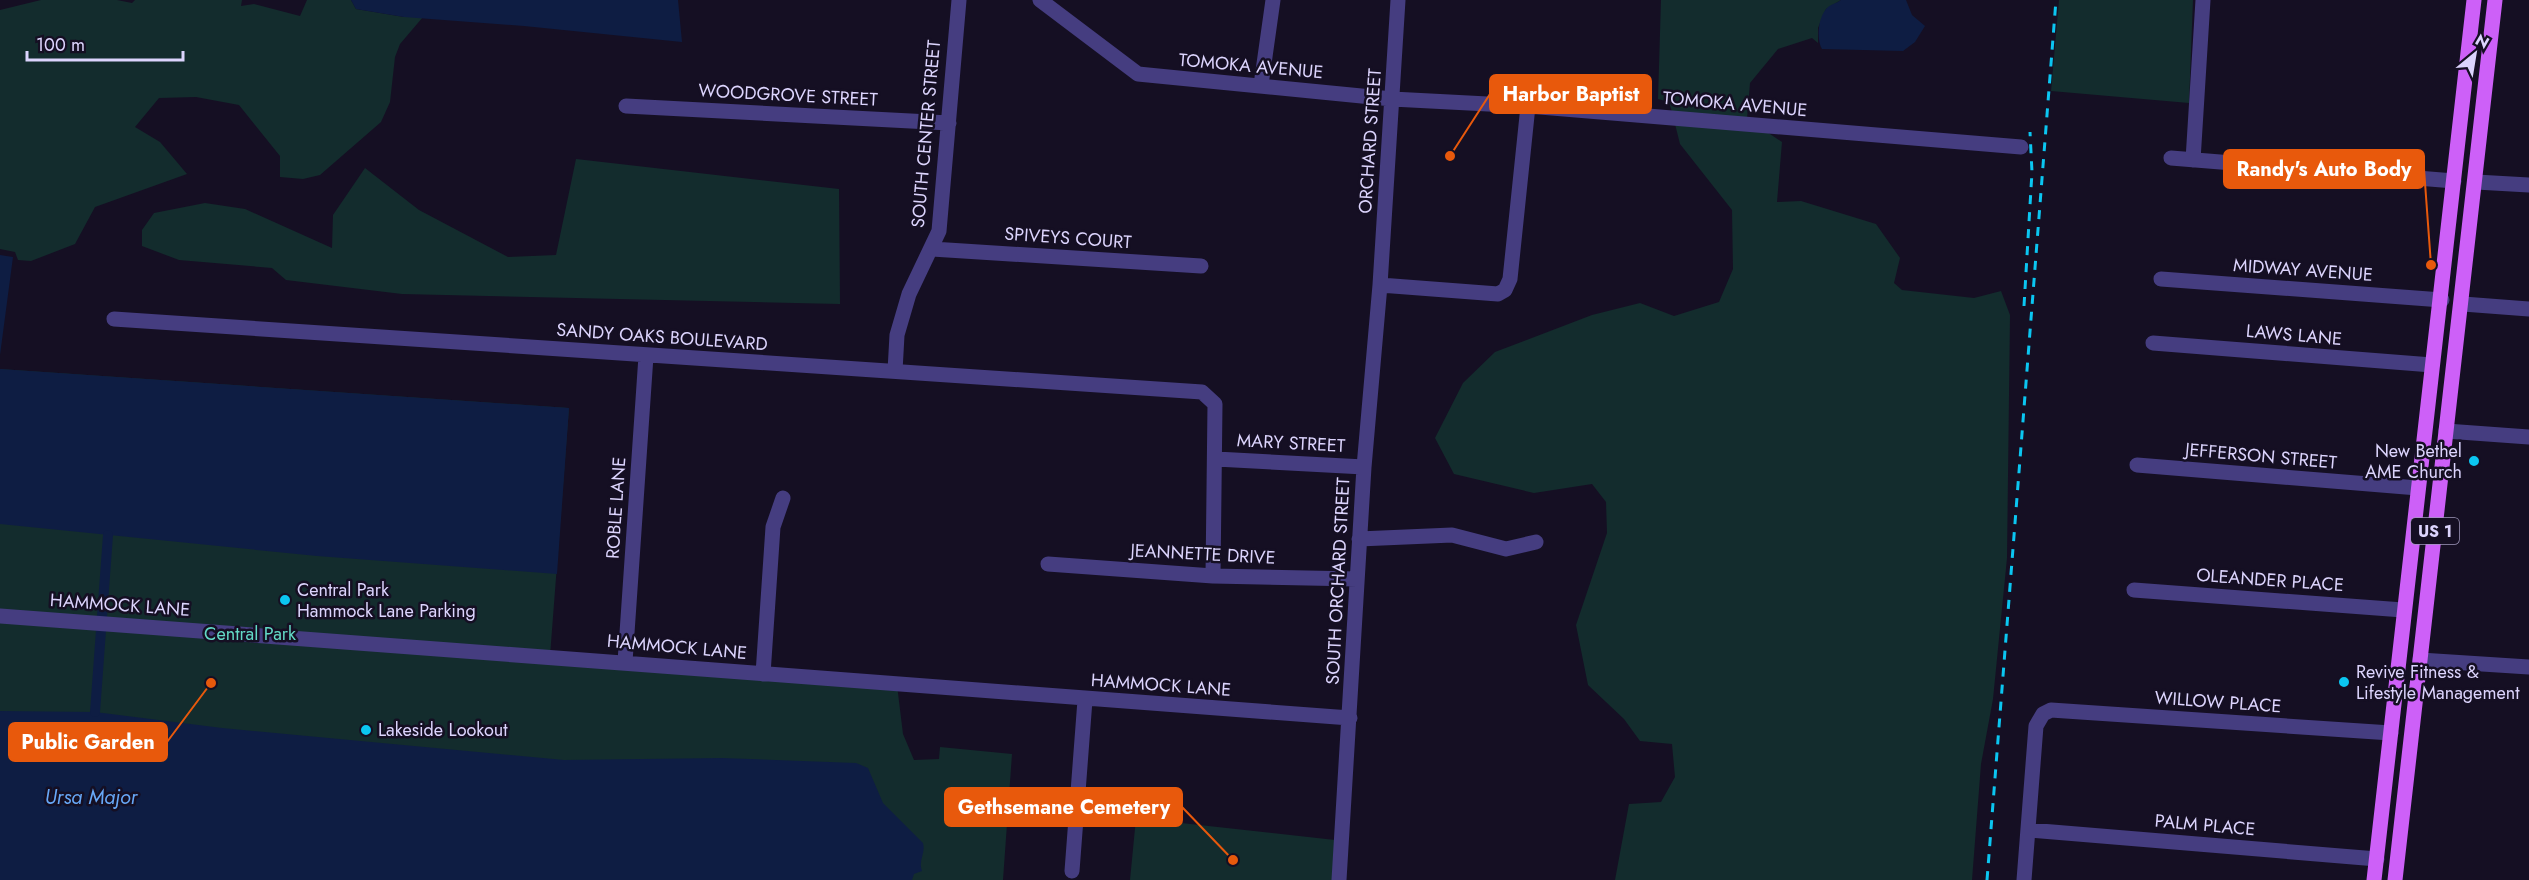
<svg xmlns="http://www.w3.org/2000/svg" width="2529" height="880" viewBox="0 0 2529 880" font-family="Jost,sans-serif">
<style>
.green{fill:#132c2d}
.water{fill:#0e1d43}
.lines{fill:none;stroke-linecap:round;stroke-linejoin:round}
.canal{stroke:#0e1d43;stroke-width:10}
.minor{stroke:#453d80;stroke-width:15}
.major{stroke:#cd60f8;stroke-width:15}
.rail{stroke:#0bc6f1;stroke-width:3;stroke-dasharray:9 8;stroke-linecap:butt}
.poi-dot{fill:#0bc6f1;stroke:#150f23;stroke-width:2}
.labels{text-anchor:middle;dominant-baseline:central;stroke-width:5;stroke-linejoin:round;paint-order:stroke}
.shield{fill:#150f23;stroke:#a099bc;stroke-width:1.5}
.shield-label{font-size:16px;font-weight:bold;fill:#dcd4fd}
.street-label{font-size:18px;fill:#dcd4fd;stroke:#150f23}
.poi-label{font-size:18px;fill:#dcd4fd;stroke:#150f23;text-anchor:start}
.park-label{font-size:18px;fill:#63dac7;stroke:#150f23}
.water-label{font-size:20px;font-style:italic;fill:#67a8f8;stroke:#150f23}
.leader{fill:none;stroke:#e8590c;stroke-width:2}
.callout-dot{fill:#e8590c;stroke:#150f23;stroke-width:2}
.callout{fill:#e8590c;stroke:#e8590c;stroke-width:2}
.callout-label{font-size:20px;text-anchor:middle;font-weight:bold;fill:#fff}
</style>
<rect width="100%" height="100%" fill="#150f23"/>
<path class="green" d="M41,0H117L132,3L135,0H242L241,6L254,4L300,16L307,0H351L356,9L404,17H423L400,44L395,57L390,102L381,122L320,175L303,179L280,177V156L239,105L196,97L159,98L135,127L160,142L187,174L95,207L75,244L31,261L18,260L15,252L0,249V10Z
M1661,0H1841L1826,9L1818,28V43L1812,38L1778,49L1750,83L1747,119L1672,112L1669,102L1658,99Z
M2059,0H2193L2189,103L2051,91Z
M1675,124L1767,132L1782,142L1777,202L1801,201L1876,224L1900,258L1894,283L1902,290L1974,298L2001,291L2010,315L2007,558L1993,699L1981,764L1972,880H1615L1629,804L1661,802L1675,777L1672,744L1640,741L1624,719L1588,685L1576,625L1607,533L1606,502L1592,484L1534,493L1454,474L1435,438L1463,383L1495,352L1592,315L1640,303L1674,316L1719,302L1733,269L1732,210L1680,144Z
M576,159L839,189L840,304L402,294L286,280L272,268L179,260L142,246V230L154,213L205,203L245,209L332,248L333,215L365,168L419,210L508,257L556,255Z
M0,369L569,408L550,656L897,685L903,734L914,760L939,759L940,747L1012,754L1003,880H0Z
M1136,818L1335,840L1332,880H1130Z"/>
<path class="water" d="M351,0H678L682,42L524,26L404,17L356,9Z
M1841,0H1906L1912,15L1925,26L1915,42L1903,51L1822,49C1816,39 1818,16 1828,7C1832,4 1837,3 1841,0Z
M0,255L13,257L0,355Z
M0,369L569,408L557,574L317,556L0,524Z
M0,711L95,712L222,728L564,760L722,758L856,763L868,768L883,803L923,843C926,853 918,860 922,871L914,874L912,880H0Z"/>
<g class="lines">
<path class="canal" d="M95,712L108,535"/>
<path class="minor" d="M1040,0L1138,74L1392,99L1528,106L2021,147
M1261,85L1273,0
M626,106L949,123
M2171,158L2454,181
M2193,160L2203,0
M2476,182L2529,185
M932,249L1201,266
M2161,279L2442,300
M1380,285L1498,294L1505,290L1510,279L1528,106
M2463,304L2529,309
M114,319L1202,392L1215,404L1213,576
M2153,343L2432,365
M895,371L897,335L909,294L939,231L959,0
M2446,431L2529,437
M1216,459L1364,467
M2137,465L2418,488
M1359,539L1452,535L1506,549L1536,542
M1048,564L1213,576L1357,579
M2134,590L2403,610
M0,616L1350,718
M2420,660L2529,667
M625,662L646,356
M763,674L773,527L783,498
M2029,830L2377,859
M1072,871L1085,700
M1339,880L1364,467L1380,285L1398,0
M2024,880L2036,726L2043,714L2051,710L2391,733"/>
<path class="major" d="M2374,880L2474,0
M2395,880C2429,587 2464,294 2495,0"/>
<path class="rail" d="M2024,306L2032,172L2030,132
M1987,880L2056,0"/>
</g>
<g class="poi-dot">
<circle cx="2474" cy="461" r="6"/>
<circle cx="285" cy="600" r="6"/>
<circle cx="2344" cy="682" r="6"/>
<circle cx="366" cy="730" r="6"/>
</g>
<g class="labels">
<rect class="shield" x="2411" y="518" width="48" height="26" rx="4.5"/>
<g class="shield-label">
<text x="2435" y="531">US 1</text>
</g>
<g class="street-label">
<text transform="translate(1251 66) rotate(5)">TOMOKA AVENUE</text>
<text transform="translate(788 95) rotate(3)">WOODGROVE STREET</text>
<text transform="translate(1735 104) rotate(5)">TOMOKA AVENUE</text>
<text transform="translate(926 134) rotate(-85)">SOUTH CENTER STREET</text>
<text transform="translate(1370 141) rotate(-86)">ORCHARD STREET</text>
<text transform="translate(1068 238) rotate(4)">SPIVEYS COURT</text>
<text transform="translate(2303 270) rotate(4)">MIDWAY AVENUE</text>
<text transform="translate(2294 335) rotate(5)">LAWS LANE</text>
<text transform="translate(662 337) rotate(4)">SANDY OAKS BOULEVARD</text>
<text transform="translate(1291 443) rotate(3)">MARY STREET</text>
<text transform="translate(2261 456) rotate(5)">JEFFERSON STREET</text>
<text transform="translate(616 508) rotate(-86)">ROBLE LANE</text>
<text transform="translate(1203 554) rotate(3)">JEANNETTE DRIVE</text>
<text transform="translate(2270 580) rotate(4)">OLEANDER PLACE</text>
<text transform="translate(1338 581) rotate(-87)">SOUTH ORCHARD STREET</text>
<text transform="translate(120 605) rotate(4)">HAMMOCK LANE</text>
<text transform="translate(677 647) rotate(5)">HAMMOCK LANE</text>
<text transform="translate(1161 685) rotate(4)">HAMMOCK LANE</text>
<text transform="translate(2218 702) rotate(4)">WILLOW PLACE</text>
<text transform="translate(2205 825) rotate(5)">PALM PLACE</text>
</g>
<g class="poi-label">
<text x="2462" y="451" text-anchor="end">New Bethel<tspan x="2462" dy="21">AME Church</tspan></text>
<text x="297" y="590">Central Park<tspan x="297" dy="21">Hammock Lane Parking</tspan></text>
<text x="2356" y="672">Revive Fitness &amp;<tspan x="2356" dy="21">Lifestyle Management</tspan></text>
<text x="378" y="730">Lakeside Lookout</text>
</g>
<g class="park-label">
<text x="250" y="634">Central Park</text>
</g>
<g class="water-label">
<text x="91" y="797">Ursa Major</text>
</g>
</g>
<path class="leader" d="M1450 156L1490 94M2431 265L2424 169M211 683L167 742M1233 860L1182 807"/>
<g class="callout-dot">
<circle cx="1450" cy="156" r="6"/>
<circle cx="2431" cy="265" r="6"/>
<circle cx="211" cy="683" r="6"/>
<circle cx="1233" cy="860" r="6"/>
</g>
<g class="callout">
<rect x="1490" y="75" width="161" height="38" rx="6"/>
<rect x="2224" y="150" width="200" height="38" rx="6"/>
<rect x="9" y="723" width="158" height="38" rx="6"/>
<rect x="945" y="788" width="237" height="38" rx="6"/>
</g>
<g class="callout-label">
<text x="1571" y="101">Harbor Baptist</text>
<text x="2324" y="176">Randy's Auto Body</text>
<text x="88" y="749">Public Garden</text>
<text x="1064" y="814">Gethsemane Cemetery</text>
</g>
<g transform="translate(2475 54) rotate(30)" stroke="#150f23" stroke-width="4.5" paint-order="stroke">
<path d="M0-4.5L10 22L0 15L-10 22Z" fill="#dcd4fd"/>
<text y="-9" font-size="16" font-weight="bold" text-anchor="middle" fill="#dcd4fd">N</text>
</g>
<path d="M27 51v9h156v-9" fill="none" stroke="#dcd4fd" stroke-width="3"/>
<text x="36" y="51" font-size="18" fill="#dcd4fd" stroke="#150f23" stroke-width="4.5" paint-order="stroke">100 m</text>
</svg>
